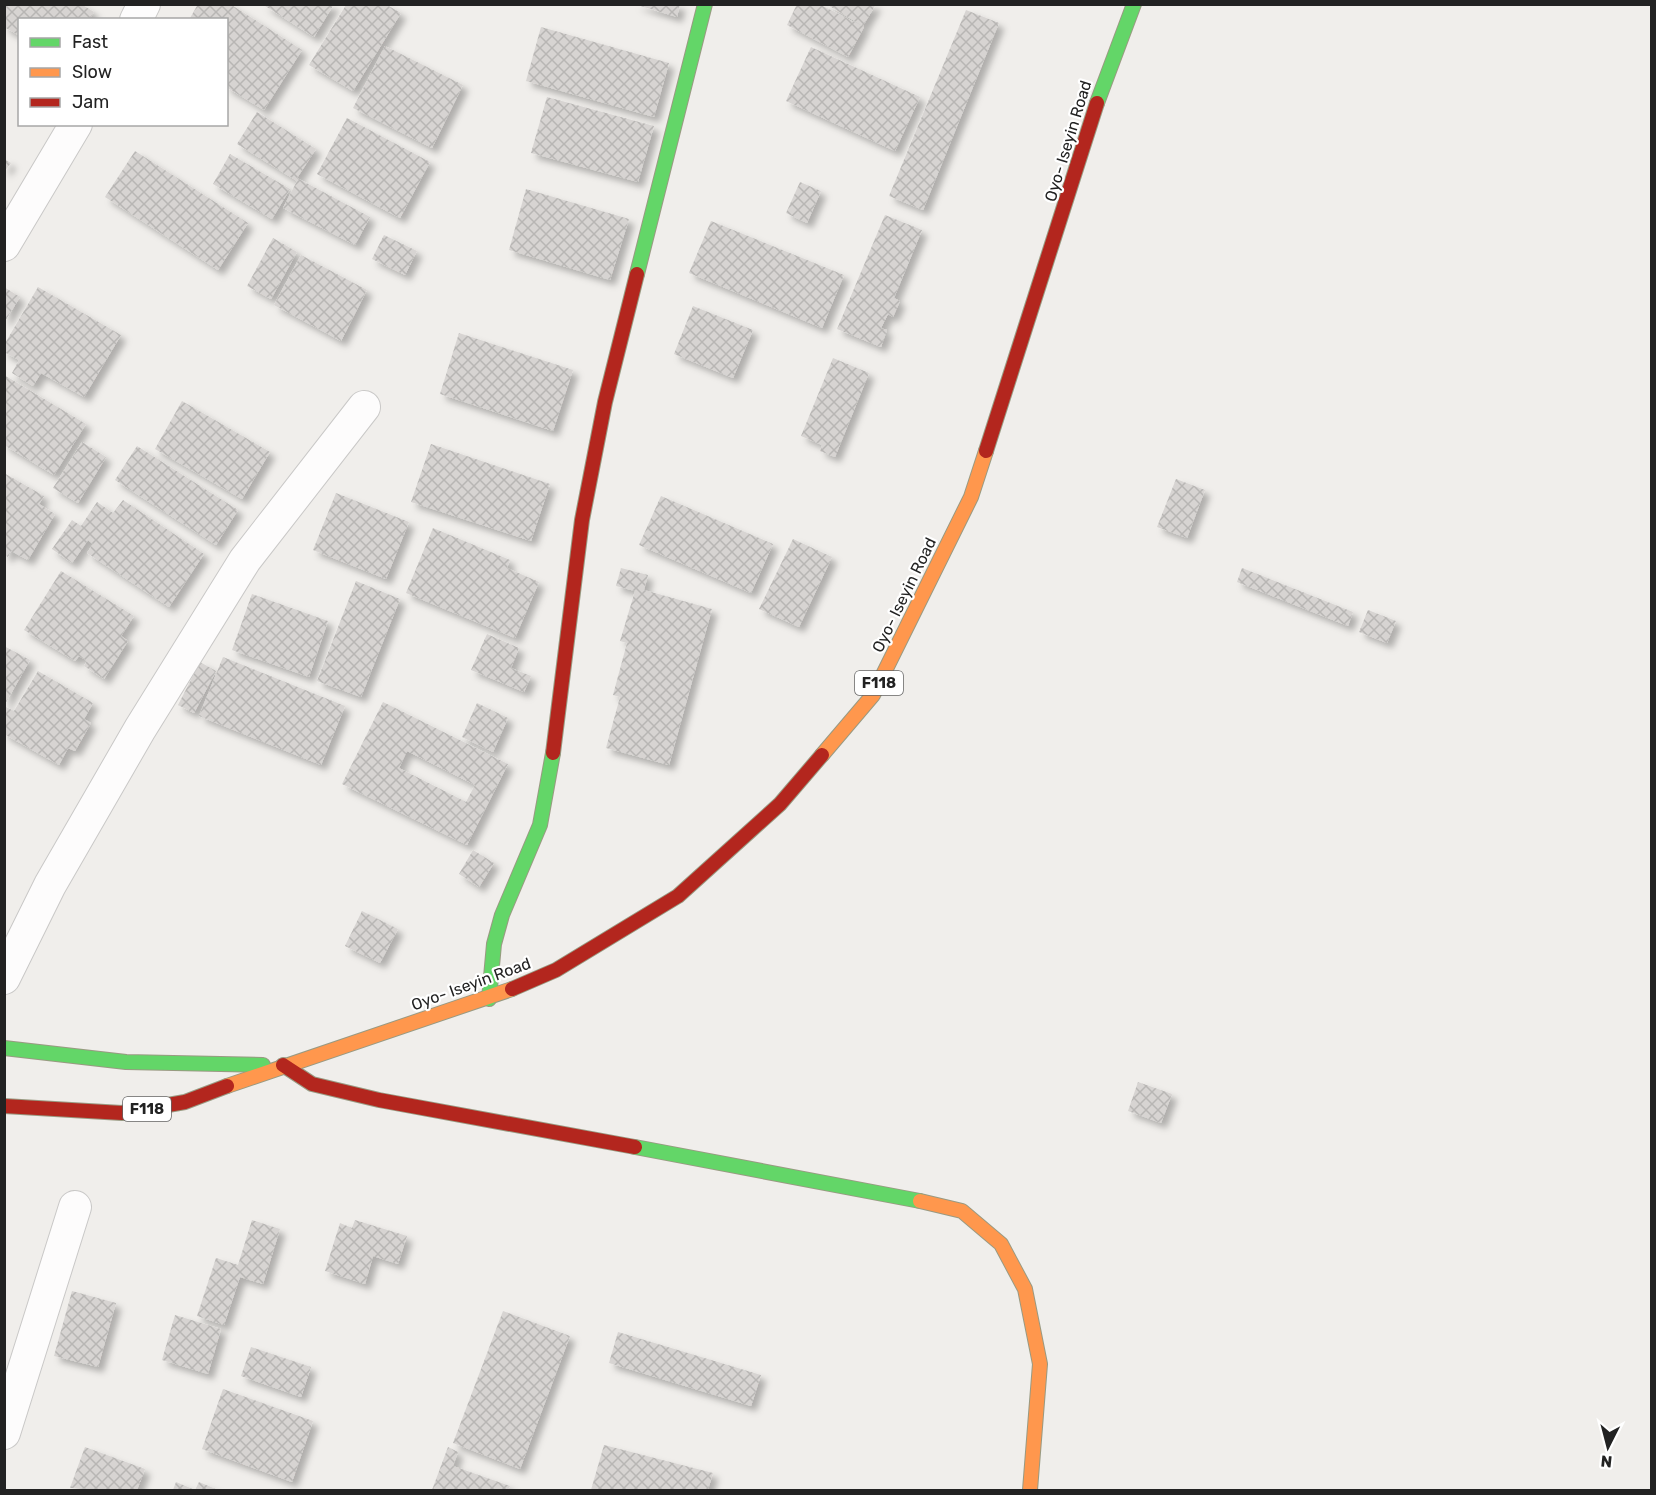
<svg xmlns="http://www.w3.org/2000/svg" width="1656" height="1495" viewBox="0 0 1656 1495" font-family="Rubik,sans-serif">
<style>
.building{fill:url(#building-cross-hatch);fill-rule:evenodd;filter:url(#shadow)}
.lines{fill:none;stroke-linecap:round;stroke-linejoin:round}
.street-casing{stroke:#c9c8c7;stroke-width:34}
.fast-casing{stroke:#999a82;stroke-width:16}
.slow-casing{stroke:#999a82;stroke-width:16}
.jam-casing{stroke:#999a82;stroke-width:16}
.street{stroke:#fdfcfc;stroke-width:32}
.fast{stroke:#63d668;stroke-width:14}
.slow{stroke:#ff974d;stroke-width:14}
.jam{stroke:#b3261e;stroke-width:14}
.labels{text-anchor:middle;dominant-baseline:central;stroke-width:4.5;stroke-linejoin:round;paint-order:stroke}
.shield{fill:#fff;stroke:#646464;stroke-width:1.5}
.shield-label{font-size:15px;font-weight:bold;fill:#222}
.street-label{font-size:16px;fill:#222;stroke:#fff}
</style>
<defs>
<pattern id="building-cross-hatch" width="8" height="8" patternUnits="userSpaceOnUse" patternTransform="scale(1.5)"><rect width="8" height="8" fill="#d7d4d2"/><path d="M0 0l8 8M0 8l8-8" fill="none" stroke="#b8b6b4"/></pattern>
<filter id="shadow"><feDropShadow dx="5.5" dy="5.5" stdDeviation="3" flood-color="#0004"/></filter>
</defs>
<rect width="100%" height="100%" fill="#f0eeeb"/>
<path class="building" d="M4,4H81L94,12L89,20H20V36L4,27Z
M198,4H230L302,50L264,110L226,87V20H189Z
M262,4H334L314,37Z
M634,4H680L677,17Z
M797,4H819L864,27L848,57L787,25Z
M826,4H876L863,26Z
M346,5H387L401,13L353,91L309,65Z
M966,10L999,23L923,210L889,196Z
M541,27L669,63L654,117L526,81Z
M385,46L463,85L432,148L353,108Z
M811,47L920,97L895,151L786,101Z
M547,97L654,126L638,182L531,153Z
M257,112L316,149L297,178L370,217L355,245L283,208L297,181L237,144Z
M347,118L430,162L400,218L317,174Z
M135,151L248,223L218,270L105,197Z
M230,154L290,189L272,219L213,184Z
M4,159L11,163L4,172Z
M800,182L821,191L807,223L786,213Z
M526,189L629,219L610,280L509,250Z
M885,215L922,230L894,298L900,301L893,317L888,314L881,328L887,330L881,347L837,329Z
M711,221L844,275L822,328L689,273Z
M384,235L417,251L405,275L372,259Z
M273,238L297,252L271,299L247,286Z
M301,255L367,290L341,341L274,305Z
M4,287L20,297L4,323Z
M38,287L121,335L84,397L41,373L33,386L12,373L19,360L4,352V345Z
M693,306L753,330L733,378L674,354Z
M459,333L573,370L553,431L440,394Z
M833,358L869,373L835,457L820,451L822,445L801,436Z
M4,375L86,424L54,475L4,445Z
M182,401L270,452L242,499L155,449Z
M82,442L106,457L78,503L53,488Z
M431,444L550,484L531,541L411,502Z
M137,446L238,510L216,545L115,480Z
M4,473L44,496L39,504L55,514L28,560L11,551L8,557L4,555Z
M1176,479L1205,490L1187,538L1157,527Z
M336,493L409,522L386,579L313,550Z
M661,496L773,544L751,593L639,545Z
M123,500L204,554L169,607L87,553L93,544L88,540L72,563L52,549L72,520L81,526L97,502L113,513Z
M433,528L510,560L507,568L539,582L515,638L406,593Z
M793,539L832,557L799,627L759,609Z
M621,568L648,575L644,590L712,609L669,765L606,748L620,697L613,695L627,643L620,641L635,591L616,586Z
M1242,568L1353,612L1348,626L1237,582Z
M61,571L134,616L121,636L128,641L104,679L84,666L87,661L79,656L75,661L24,630Z
M356,581L400,599L361,697L317,681Z
M252,594L328,621L309,677L232,650Z
M1368,610L1396,621L1387,643L1359,632Z
M487,634L519,648L511,668L531,676L524,692L471,670Z
M4,646L30,660L4,706Z
M223,657L345,706L321,765L199,716Z
M200,662L216,671L194,713L178,705Z
M38,671L93,703L84,719L91,723L75,751L68,748L59,765L4,734V706L14,711Z
M383,702L508,764L467,845L342,784ZM407,751L475,785L466,802L399,768Z
M477,703L508,718L493,752L462,737Z
M473,850L494,863L479,887L459,874Z
M362,911L398,929L380,963L345,946Z
M1138,1082L1172,1094L1161,1123L1128,1111Z
M252,1220L280,1229L263,1284L240,1277L224,1325L197,1316L216,1258L238,1265Z
M355,1220L407,1236L398,1264L373,1256L365,1284L325,1271L340,1223L352,1228Z
M72,1291L116,1303L98,1367L54,1356Z
M503,1311L570,1336L520,1469L453,1443Z
M175,1315L221,1329L208,1374L162,1360Z
M618,1332L761,1375L751,1406L609,1363Z
M251,1347L311,1367L301,1397L241,1376Z
M223,1389L313,1421L292,1482L202,1449Z
M604,1445L713,1473L708,1490H591Z
M85,1447L145,1469L137,1490L70,1488Z
M448,1447L458,1452L453,1466L510,1486L508,1490H432Z
M176,1482L195,1490L199,1482L218,1490H173Z"/>
<g class="lines">
<defs>
<path id="street" d="M136,20L144,4
M4,245L76,124
M4,978L50,885L140,729L245,560L364,407
M4,1433L75,1207"/>
<path id="fast" d="M1097,103L1134,4
M637,274L705,4
M489,999L494,944L502,915L540,825L553,753
M4,1048L126,1062L263,1065
M635,1147L920,1201"/>
<path id="slow" d="M822,755L873,695L971,497L986,451
M227,1086L512,989
M920,1201L962,1211L1001,1244L1025,1289L1040,1364L1030,1490"/>
<path id="jam" d="M986,451L1097,103
M553,753L582,520L605,402L637,274
M512,989L556,970L678,896L780,804L822,755
M283,1065L312,1084L379,1100L635,1147
M4,1106L122,1113L185,1102L227,1086"/>
</defs>
<use href="#street" class="street-casing"/>
<use href="#fast" class="fast-casing"/>
<use href="#slow" class="slow-casing"/>
<use href="#jam" class="jam-casing"/>
<use href="#street" class="street"/>
<use href="#fast" class="fast"/>
<use href="#slow" class="slow"/>
<use href="#jam" class="jam"/>
</g>
<g class="labels">
<g class="shield">
<rect x="855" y="671" width="48" height="24" rx="4.5"/>
<rect x="123" y="1097" width="48" height="24" rx="4.5"/>
</g>
<g class="shield-label">
<text x="879" y="683">F118</text>
<text x="147" y="1109">F118</text>
</g>
<g class="street-label">
<text transform="translate(1068 141) rotate(-73)">Oyo- Iseyin Road</text>
<text transform="translate(904 595) rotate(-64)">Oyo- Iseyin Road</text>
<text transform="translate(471 984) rotate(-20)">Oyo- Iseyin Road</text>
</g>
</g>
<rect width="1656" height="1495" fill="none" stroke="#222222" stroke-width="12"/>
<rect x="18" y="18" width="210" height="108" fill="#ffffff" stroke="#a7a7a7" stroke-width="1.5"/>
<rect x="30" y="38" width="30" height="9" fill="#63d668" stroke="#a7a7a7" stroke-width="1.5"/>
<text x="72" y="48" font-size="18" fill="#222222">Fast</text>
<rect x="30" y="68" width="30" height="9" fill="#ff974d" stroke="#a7a7a7" stroke-width="1.5"/>
<text x="72" y="78" font-size="18" fill="#222222">Slow</text>
<rect x="30" y="98" width="30" height="9" fill="#b3261e" stroke="#a7a7a7" stroke-width="1.5"/>
<text x="72" y="108" font-size="18" fill="#222222">Jam</text>
<g transform="translate(1608 1447) rotate(186)" stroke="#ffffff" stroke-width="4.5" paint-order="stroke">
<path d="M0-4.5L10 22L0 15L-10 22Z" fill="#222222"/>
<text y="-9" font-size="16" font-weight="bold" text-anchor="middle" fill="#222222">N</text>
</g>
</svg>
